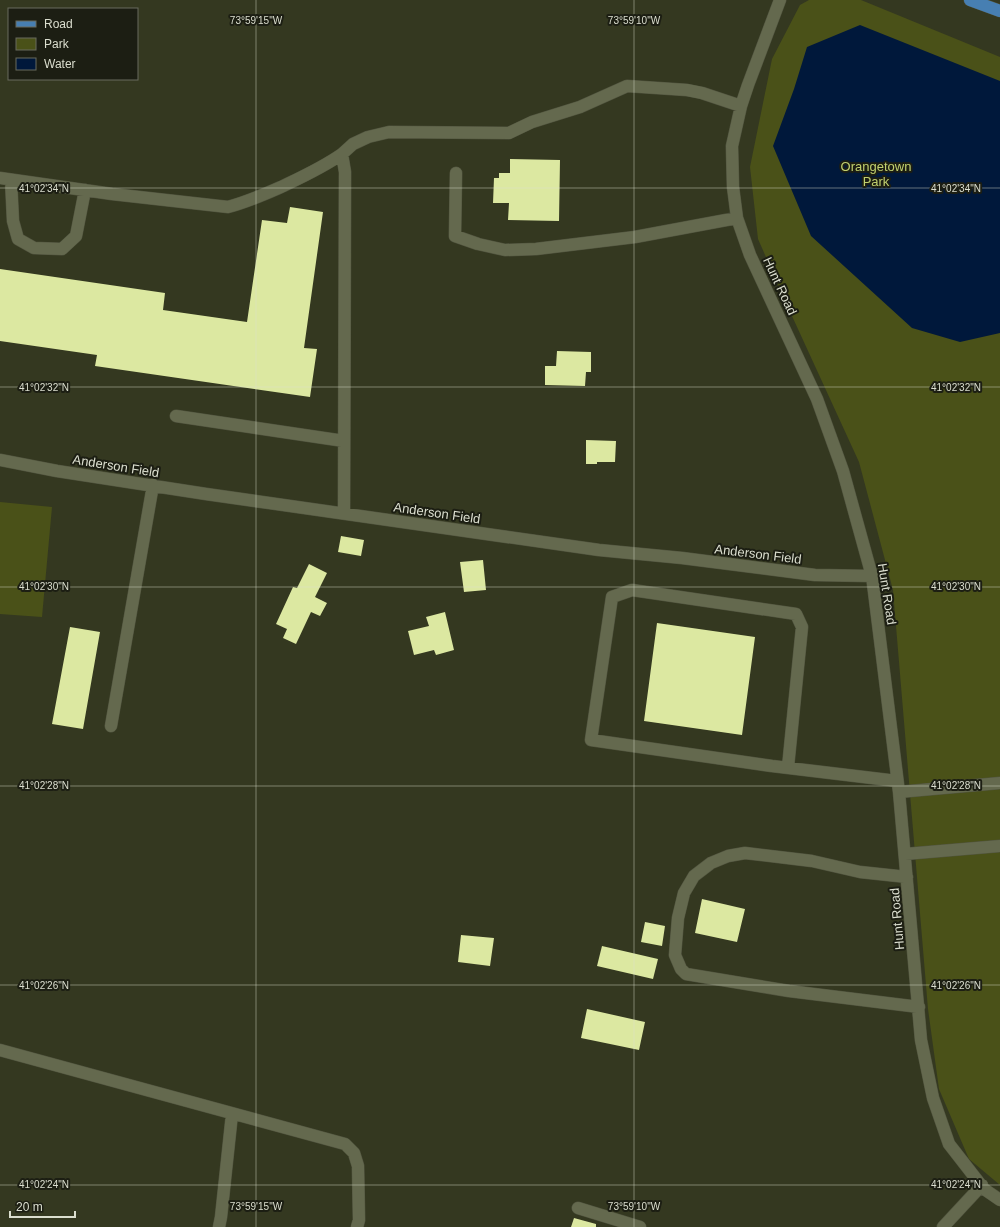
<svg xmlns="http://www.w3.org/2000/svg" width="1000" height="1227" viewBox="0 0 1000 1227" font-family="Arial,sans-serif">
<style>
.green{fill:#4a5118}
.water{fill:#00183b}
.building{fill:#dce8a1}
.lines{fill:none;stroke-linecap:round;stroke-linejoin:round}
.minor-casing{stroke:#51543f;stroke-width:13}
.major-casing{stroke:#51543f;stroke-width:13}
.minor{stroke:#64694e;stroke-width:12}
.major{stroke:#477fb2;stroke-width:12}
.ticks{fill:none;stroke:#dbdecf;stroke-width:1;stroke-opacity:0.45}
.labels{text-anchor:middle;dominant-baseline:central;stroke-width:4;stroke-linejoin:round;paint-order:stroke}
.park-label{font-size:13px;fill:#c1d06f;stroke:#1c1e13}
.street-label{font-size:13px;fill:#dbdecf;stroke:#1c1e13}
.ticks-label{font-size:10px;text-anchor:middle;fill:#dbdecf;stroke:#1c1e13;stroke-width:4;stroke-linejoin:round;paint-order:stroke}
</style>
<rect width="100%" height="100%" fill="#343820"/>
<path class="green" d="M809,0H861L1000,57V1185L969,1159L939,1089L928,1009L893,590L859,462L792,316L758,239L750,167L772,59L800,5Z
M0,502L52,507L42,617L0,614Z"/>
<path class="water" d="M860,25L1000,81V333L960,342L912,328L811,236L773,146L794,89L807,47Z"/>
<path class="building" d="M510,159L560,160L559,221L508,220L509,203H493L494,178H499V173H510Z
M290,207L323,212L304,348L317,349L310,397L95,366L97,355L0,341V269L165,293L163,310L247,322L262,220L287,223Z
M557,351L591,352V372H586L585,386L545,385V366H556Z
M586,440L616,441L615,462H597V464H586Z
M341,536L364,540L361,556L338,552Z
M483,560L486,590L464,592L460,562Z
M309,564L327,573L315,597L327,603L320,616L311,612L296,644L283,638L287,629L276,624L293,587L297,588Z
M445,612L454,650L436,655L434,650L414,655L408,631L429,626L426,617Z
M657,623L755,637L742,735L644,721Z
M70,627L100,632L83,729L52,724Z
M702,899L745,909L737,942L695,933Z
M645,922L665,926L662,946L641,942Z
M461,935L494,938L490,966L458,962Z
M602,946L658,959L653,979L597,966Z
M587,1009L645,1022L639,1050L581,1038Z
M574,1218L596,1224V1227H571Z"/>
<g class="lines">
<defs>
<path id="minor" d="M780,0L748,85L741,106L732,146L733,187L737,218L750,255L817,399L843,471L872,576L899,792L921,1040L933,1098L949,1144L984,1189L1000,1200
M456,173L455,236L478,244L505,250L536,249L635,237L737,218
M0,178L112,194L228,207C247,202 263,195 281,187C302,177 322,168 342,154
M11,180L13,221L18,239L34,248L62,249L76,236L85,190
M176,416L344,441
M0,460L57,471L206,494L599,550L682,558L815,575L872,576
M344,513L345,172L342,154L353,144L368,137L389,132L509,133L532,122L580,107L627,86L687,90L702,93L741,106
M111,726L153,485
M788,767L802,627L796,614L632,590L612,597L591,740L772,766L897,781
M899,792L1000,783
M905,854L1000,846
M907,877L860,872L812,861L745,853L728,856L711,863L694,876L684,893L678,918L675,955L681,969L686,974L789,991L919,1007
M0,1050L345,1144L354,1153L358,1166L359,1220L357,1227
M578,1208L640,1227
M219,1227L221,1217L232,1114
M943,1227L982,1185"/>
<path id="major" d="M970,0L1000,11"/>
</defs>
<use href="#minor" class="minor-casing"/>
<use href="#major" class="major-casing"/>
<use href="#minor" class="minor"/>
<use href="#major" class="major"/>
</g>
<path class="ticks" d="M256,0V1227M634,0V1227M0,188H1000M0,387H1000M0,587H1000M0,786H1000M0,985H1000M0,1185H1000"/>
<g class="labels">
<g class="park-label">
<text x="876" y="166">Orangetown<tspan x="876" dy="15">Park</tspan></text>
</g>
<g class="street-label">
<text transform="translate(780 286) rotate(65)">Hunt Road</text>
<text transform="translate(116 466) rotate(9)">Anderson Field</text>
<text transform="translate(437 513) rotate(8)">Anderson Field</text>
<text transform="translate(758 554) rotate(7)">Anderson Field</text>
<text transform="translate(887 594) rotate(81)">Hunt Road</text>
<text transform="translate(897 919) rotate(-95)">Hunt Road</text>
</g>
</g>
<g class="ticks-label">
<text x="256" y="24">73°59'15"W</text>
<text x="634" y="24">73°59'10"W</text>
<text x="44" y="192">41°02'34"N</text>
<text x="956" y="192">41°02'34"N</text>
<text x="44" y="391">41°02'32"N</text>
<text x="956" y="391">41°02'32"N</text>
<text x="44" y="590">41°02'30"N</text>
<text x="956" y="590">41°02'30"N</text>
<text x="44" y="789">41°02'28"N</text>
<text x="956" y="789">41°02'28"N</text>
<text x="44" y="989">41°02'26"N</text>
<text x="956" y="989">41°02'26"N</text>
<text x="44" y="1188">41°02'24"N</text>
<text x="956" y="1188">41°02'24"N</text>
<text x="256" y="1210">73°59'15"W</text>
<text x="634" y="1210">73°59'10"W</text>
</g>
<rect x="8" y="8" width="130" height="72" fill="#1c1e13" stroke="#686b5e"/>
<rect x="16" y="21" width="20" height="6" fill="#477fb2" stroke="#686b5e"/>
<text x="44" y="28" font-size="12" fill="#dbdecf">Road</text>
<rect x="16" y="38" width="20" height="12" fill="#4a5118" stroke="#686b5e"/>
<text x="44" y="48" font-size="12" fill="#dbdecf">Park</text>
<rect x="16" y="58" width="20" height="12" fill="#00183b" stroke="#686b5e"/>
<text x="44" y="68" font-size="12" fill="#dbdecf">Water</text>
<path d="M10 1211v6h65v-6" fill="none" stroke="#dbdecf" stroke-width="2"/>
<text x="16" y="1211" font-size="12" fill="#dbdecf" stroke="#1c1e13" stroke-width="3" paint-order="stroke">20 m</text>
</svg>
